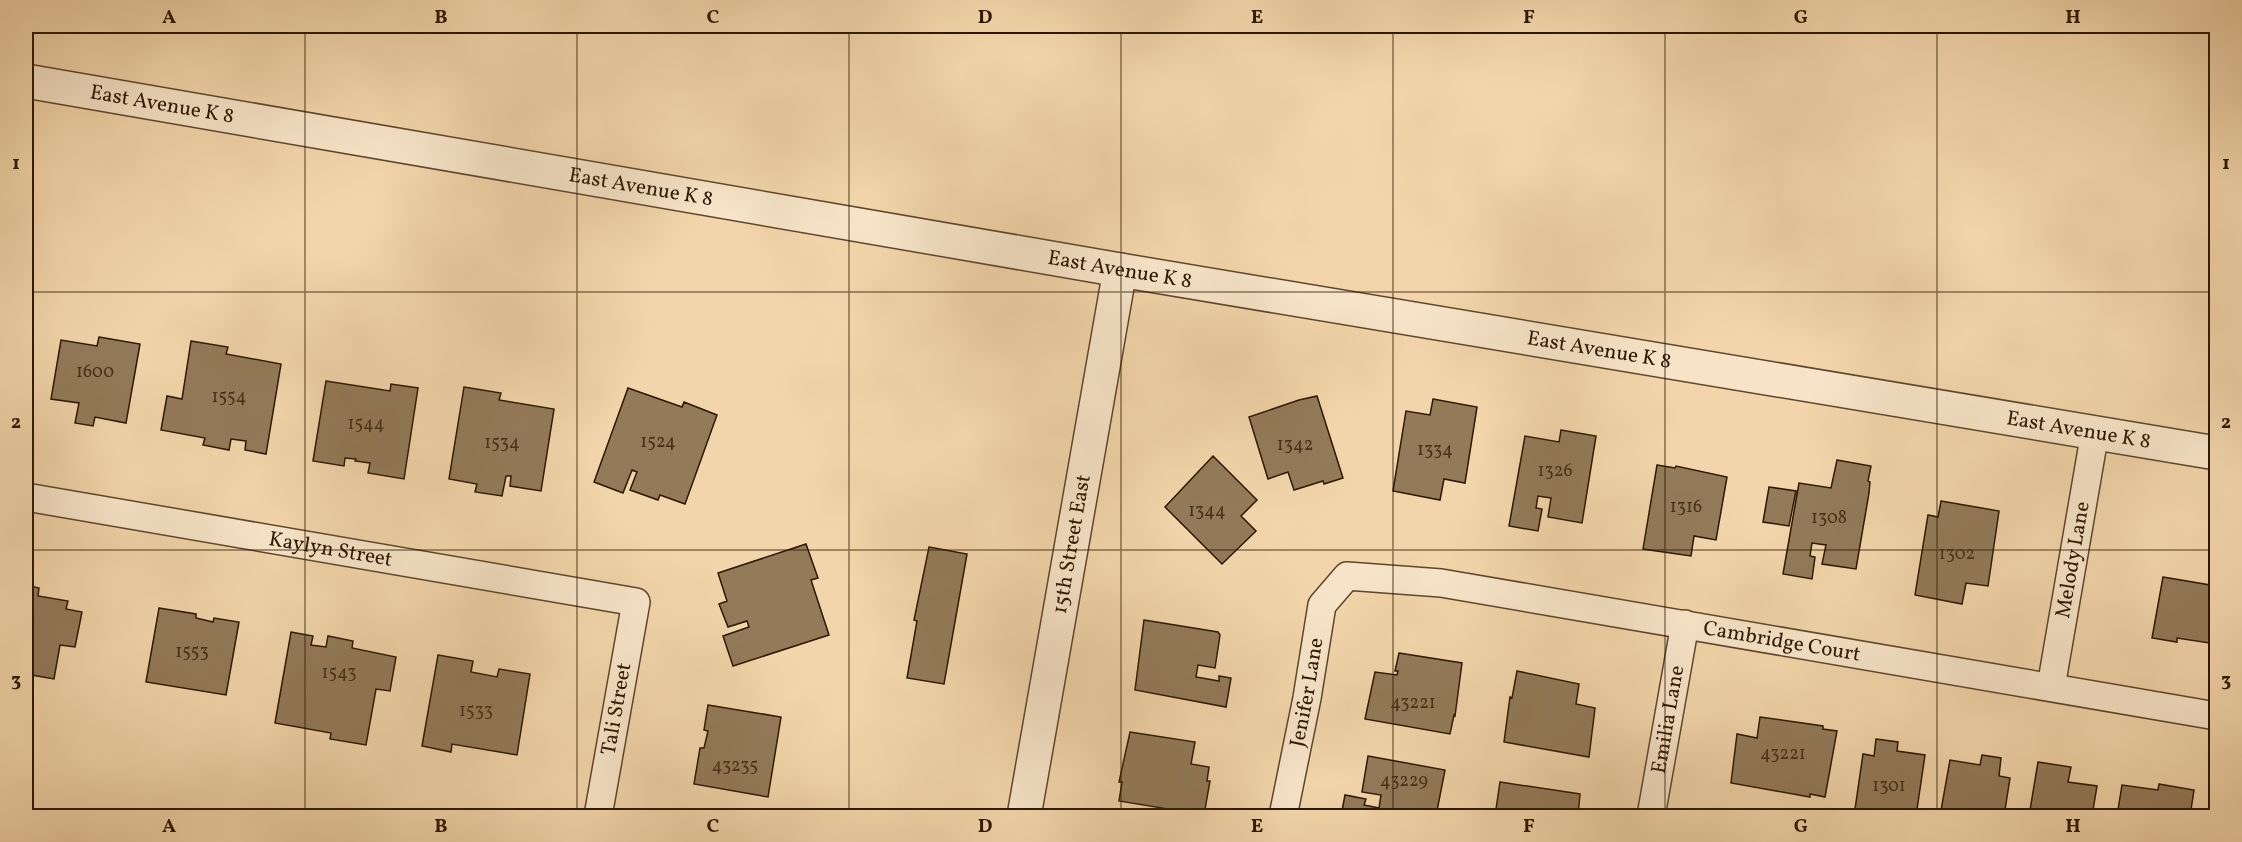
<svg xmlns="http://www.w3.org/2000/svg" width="2242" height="842" viewBox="0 0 2242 842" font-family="Vollkorn,serif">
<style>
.building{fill:#937a59;stroke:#2d1702;stroke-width:1.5}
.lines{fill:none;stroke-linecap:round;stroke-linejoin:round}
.minor-casing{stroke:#5e462c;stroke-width:30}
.tertiary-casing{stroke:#5e462c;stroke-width:36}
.minor{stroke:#f7e4c8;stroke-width:27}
.tertiary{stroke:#f7e4c8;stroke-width:33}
.grid{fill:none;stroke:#2d1702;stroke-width:1.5;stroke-opacity:0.55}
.labels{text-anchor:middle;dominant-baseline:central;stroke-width:6;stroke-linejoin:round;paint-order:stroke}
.number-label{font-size:18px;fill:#463018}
.street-label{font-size:21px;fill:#2d1702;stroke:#f7e4c8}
.neatline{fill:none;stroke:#2d1702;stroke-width:2}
.grid-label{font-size:20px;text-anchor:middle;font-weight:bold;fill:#2d1702}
</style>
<rect width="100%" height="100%" fill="#f2d5aa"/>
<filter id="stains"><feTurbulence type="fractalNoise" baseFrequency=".00333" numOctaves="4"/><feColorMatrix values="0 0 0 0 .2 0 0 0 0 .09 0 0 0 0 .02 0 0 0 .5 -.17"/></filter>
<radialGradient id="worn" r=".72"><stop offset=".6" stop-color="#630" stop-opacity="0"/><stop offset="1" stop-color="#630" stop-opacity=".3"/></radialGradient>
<path class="building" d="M99,337L140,344L126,423L95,417L93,426L75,423L79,403L51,399L61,340L97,346Z
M191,341L228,347L226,354L281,364L266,454L245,450L246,441L231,439L229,450L203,445L205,438L161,430L167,396L182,399Z
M326,381L390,391L391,384L418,388L404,479L368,473L370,463L355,461L356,459L345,458L344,466L313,461Z
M464,387L501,393L499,400L554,409L541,491L510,486L511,476H506L502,496L475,492L477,484L449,479Z
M628,388L682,407L684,402L717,415L685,504L660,495L658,500L630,490L637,472L632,470L623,493L594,482Z
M1317,396L1343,478L1324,484L1323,481L1294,490L1288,472L1268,479L1249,417L1299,400Z
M1433,399L1477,407L1465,483L1444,479L1440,500L1393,491L1406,411L1430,415Z
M1561,430L1596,436L1582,523L1548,517L1551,498L1538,496L1536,508L1542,509L1538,531L1509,526L1525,436L1559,442Z
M1213,456L1257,500L1241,516L1256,531L1222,564L1165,507Z
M1837,460L1871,466L1868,481L1870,482L1869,493L1856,569L1822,564L1826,545L1812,543L1810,556L1815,557L1812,579L1783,574L1799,483L1831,488Z
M1657,465L1675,468L1676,466L1727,477L1716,540L1694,536L1691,556L1643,549Z
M1769,487L1796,491L1789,526L1763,522Z
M1941,501L1999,511L1988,586L1966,583L1962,604L1915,595L1928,515L1938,517Z
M806,544L818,578L811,580L829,635L733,666L723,636L749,627L747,621L728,627L719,604L727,601L718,573Z
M929,547L967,554L944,684L907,678L917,621L914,620Z
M2163,577L2216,586V644L2177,638V642L2152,638Z
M26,585L39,588L38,596L68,601L66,609L82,612L75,647L60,645L54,679L26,674Z
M159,608L196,614V618L213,622L214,618L239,622L226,695L146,682Z
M1144,620L1218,632L1220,635L1215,668L1198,665L1196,677L1219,681V676L1231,678L1226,707L1135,690Z
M291,632L313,636L311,645L326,647L328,636L353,641L352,648L396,657L390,691L376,689L366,745L330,739L331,733L275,723Z
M1399,653L1462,663L1455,716L1454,715L1450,734L1365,719L1375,672L1397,675L1398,671H1395Z
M438,655L473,661L471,672L497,677L499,669L530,674L517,755L452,744L451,752L422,746Z
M1517,671L1579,684L1576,704L1595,708L1589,757L1504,742L1510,697L1512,698Z
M708,705L781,717L768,797L694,784L700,748H704L708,731L704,730Z
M1760,717L1823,726V729L1837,731L1825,797L1810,794V797L1731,783L1737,734L1757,738Z
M1130,732L1195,742L1191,764L1209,767L1207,781H1210L1204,815L1119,801L1122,782H1119Z
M1876,739L1898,742L1897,751L1925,755L1916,816H1854L1863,754L1874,756Z
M1982,755L2001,758L1999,776L2010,778L2004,816H1940L1950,760L1980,765Z
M1368,756L1445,770L1436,816H1341L1345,795L1366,799L1364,805L1379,808L1381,795L1362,792Z
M2038,762L2071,767L2068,782L2097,786L2092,816H2029Z
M1500,782L1580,794L1578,816H1495Z
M2159,784L2194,790L2190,816H2117L2122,785L2158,790Z
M2214,789L2216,790V816H2209Z"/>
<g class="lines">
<defs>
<g id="minor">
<path id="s1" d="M26,497L636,602L598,816"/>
<path id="s2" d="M2051,687L2095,432"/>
<path id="s3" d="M1283,816L1307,698L1322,605L1347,576L1441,583L2216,716"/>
<path id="s4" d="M1651,816L1685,624"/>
</g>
<g id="tertiary">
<path id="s5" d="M26,81L1120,270L2216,453"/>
<path id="s6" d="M1024,816L1120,270"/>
</g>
</defs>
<use href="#minor" class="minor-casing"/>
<use href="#tertiary" class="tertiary-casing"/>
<use href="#minor" class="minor"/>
<use href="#tertiary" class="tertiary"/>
</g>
<path class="grid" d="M305,26V816M577,26V816M849,26V816M1121,26V816M1393,26V816M1665,26V816M1937,26V816M26,292H2216M26,550H2216"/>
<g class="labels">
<g class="number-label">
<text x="95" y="372">1600</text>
<text x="229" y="397">1554</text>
<text x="366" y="424">1544</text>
<text x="658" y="442">1524</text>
<text x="502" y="443">1534</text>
<text x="1295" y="445">1342</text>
<text x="1435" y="450">1334</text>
<text x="1555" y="471">1326</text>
<text x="1686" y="507">1316</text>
<text x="1207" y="511">1344</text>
<text x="1829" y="518">1308</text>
<text x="1957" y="554">1302</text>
<text x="192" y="652">1553</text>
<text x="339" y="673">1543</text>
<text x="1413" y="703">43221</text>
<text x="476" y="711">1533</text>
<text x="1783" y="754">43221</text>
<text x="735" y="766">43235</text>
<text x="1404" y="781">43229</text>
<text x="1889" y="786">1301</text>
</g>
<g class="street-label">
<text stroke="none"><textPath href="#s5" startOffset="138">East Avenue K 8</textPath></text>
<text stroke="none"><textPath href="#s5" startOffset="624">East Avenue K 8</textPath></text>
<text stroke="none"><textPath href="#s5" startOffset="1110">East Avenue K 8</textPath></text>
<text stroke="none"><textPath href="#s5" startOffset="1596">East Avenue K 8</textPath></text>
<text stroke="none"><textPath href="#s5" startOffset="2082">East Avenue K 8</textPath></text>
<text stroke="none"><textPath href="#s6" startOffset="276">15th Street East</textPath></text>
<text stroke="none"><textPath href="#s1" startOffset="309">Kaylyn Street</textPath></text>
<text stroke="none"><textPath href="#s2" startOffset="129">Melody Lane</textPath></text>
<text stroke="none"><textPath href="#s3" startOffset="693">Cambridge Court</textPath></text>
<text stroke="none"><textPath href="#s3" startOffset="126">Jenifer Lane</textPath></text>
<text transform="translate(617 709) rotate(-80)">Tali Street</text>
<text stroke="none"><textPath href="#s4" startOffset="98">Emilia Lane</textPath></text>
</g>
</g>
<rect width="2242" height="842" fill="none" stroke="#f2d5aa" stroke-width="66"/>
<rect x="33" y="33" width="2176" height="776" class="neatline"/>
<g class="grid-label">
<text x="169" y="23">A</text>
<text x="441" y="23">B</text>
<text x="713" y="23">C</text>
<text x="985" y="23">D</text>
<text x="1257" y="23">E</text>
<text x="1529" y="23">F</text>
<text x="1801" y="23">G</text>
<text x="2073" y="23">H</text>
<text x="16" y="169">1</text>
<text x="2226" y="169">1</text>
<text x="16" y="428">2</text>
<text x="2226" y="428">2</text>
<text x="16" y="686">3</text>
<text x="2226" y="686">3</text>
<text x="169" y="832">A</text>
<text x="441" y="832">B</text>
<text x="713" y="832">C</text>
<text x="985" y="832">D</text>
<text x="1257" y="832">E</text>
<text x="1529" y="832">F</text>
<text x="1801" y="832">G</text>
<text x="2073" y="832">H</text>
</g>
<rect width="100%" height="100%" filter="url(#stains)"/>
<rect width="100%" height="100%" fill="url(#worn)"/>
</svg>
